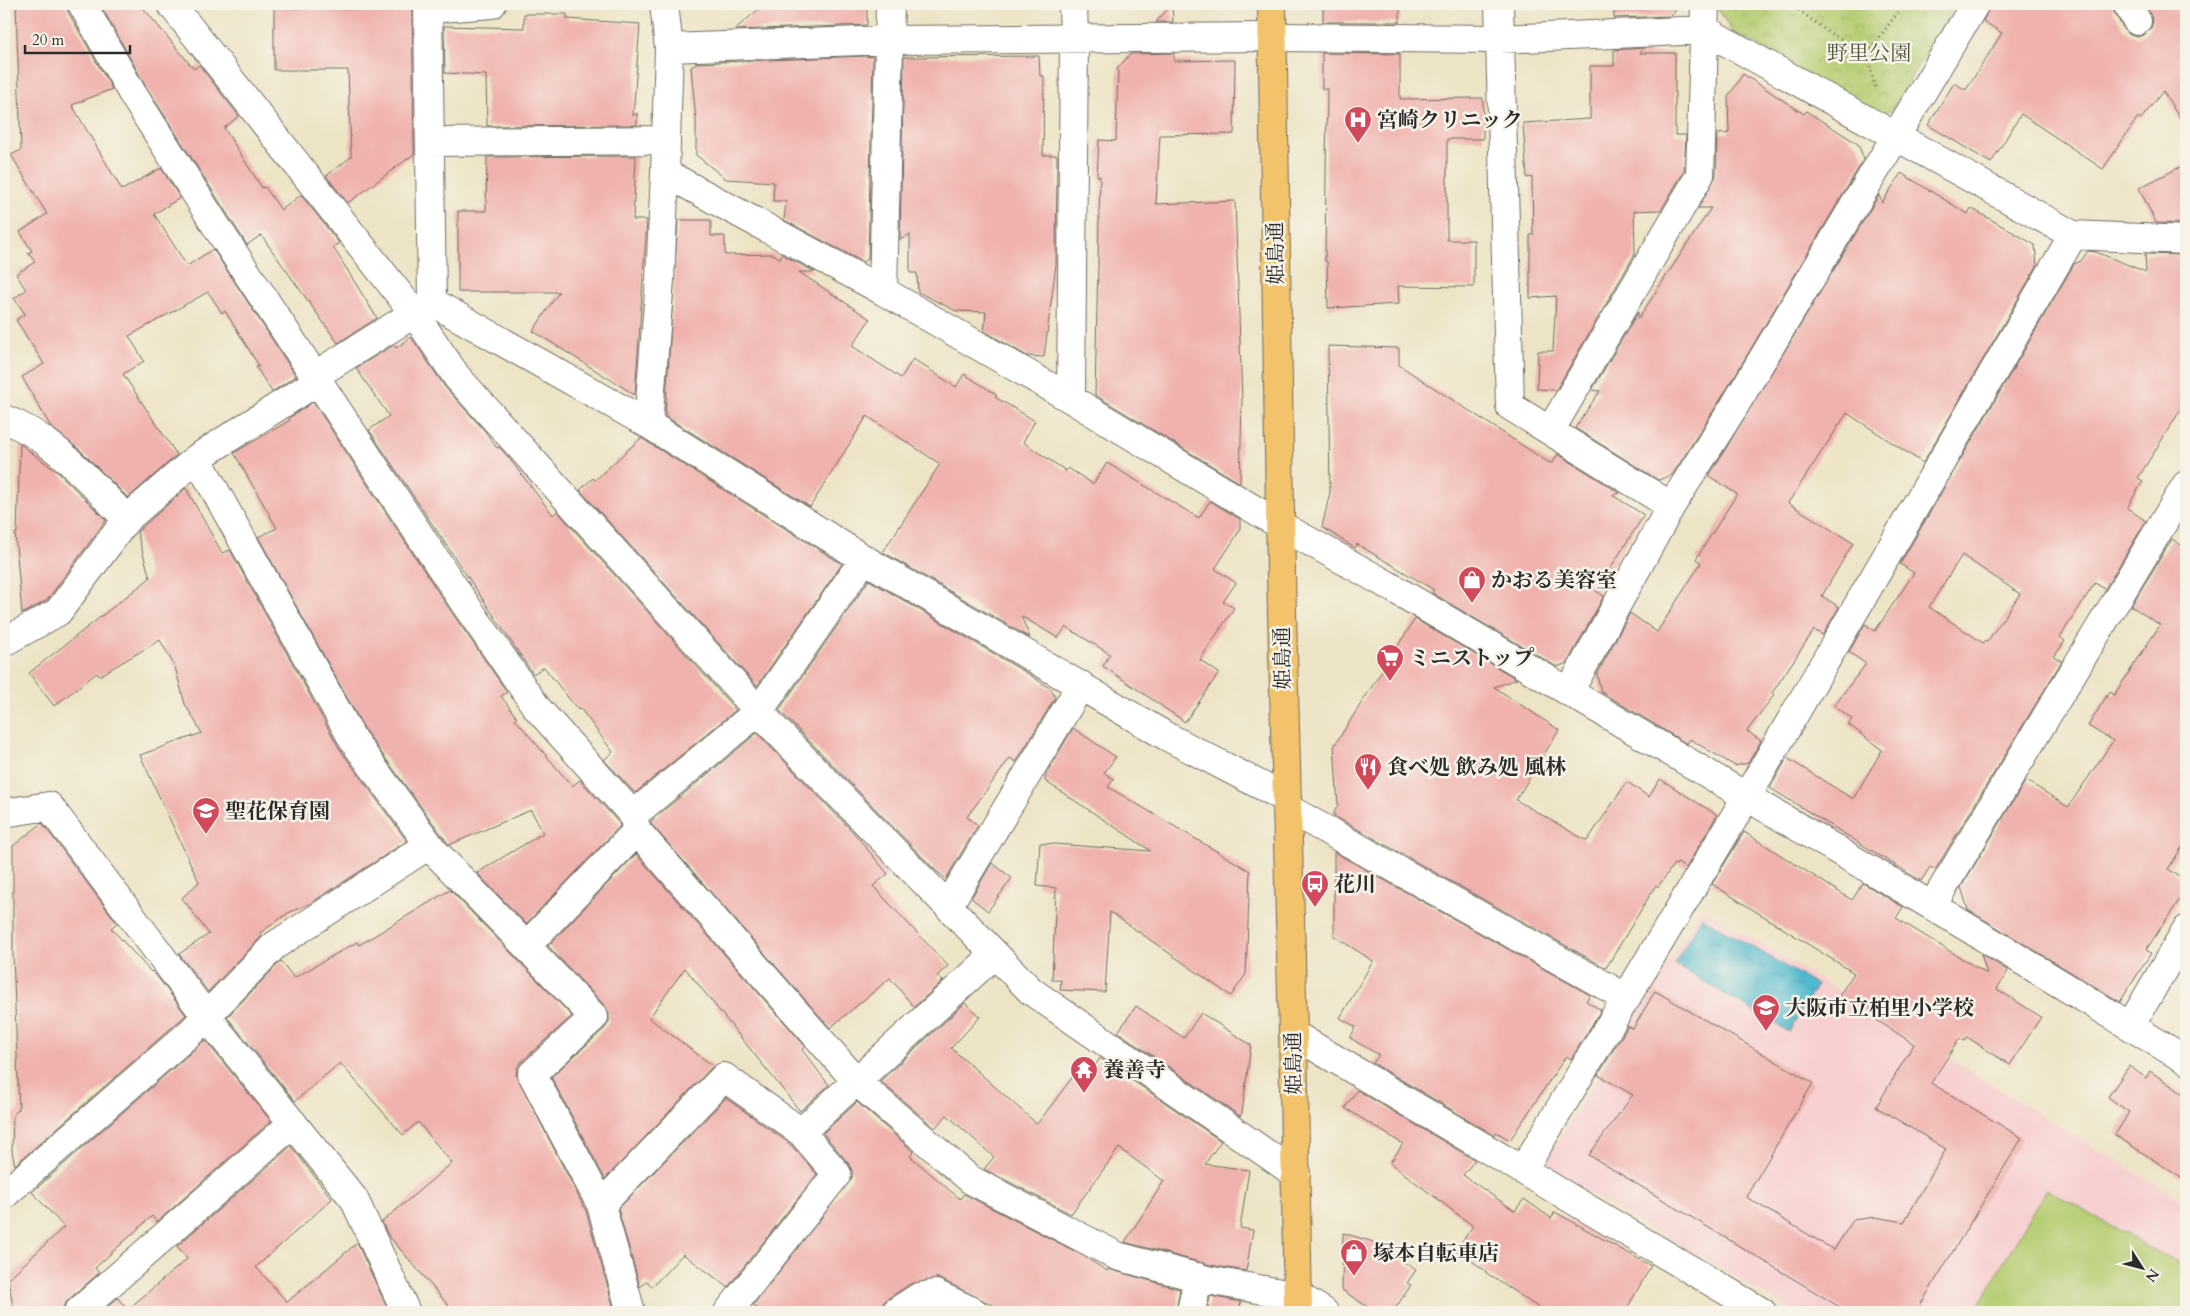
<svg xmlns="http://www.w3.org/2000/svg" width="2190" height="1316" viewBox="0 0 2190 1316" font-family="Cardo,'Noto Serif JP',serif">
<style>
.built{fill:#f7cfd0}
.park{fill:url(#park-crowns);stroke:#707c4e}
.pitch{fill:#b6cd72;stroke:#707c4e}
.water{fill:url(#water-ripples);stroke:#3e727c}
.building{fill:#f0b2ae;fill-rule:evenodd}
.lines{fill:none;stroke-linecap:round;stroke-linejoin:round}
.minor-casing{stroke:#6f6c61;stroke-width:30}
.major-casing{stroke:#6f6c61;stroke-width:30}
.path{stroke:#6f6c61;stroke-width:3;stroke-dasharray:1 4;stroke-linecap:butt}
.minor{stroke:#fff;stroke-width:28}
.major{stroke:#f2c36a;stroke-width:28}
.labels{text-anchor:middle;dominant-baseline:central;stroke-width:5;stroke-linejoin:round;paint-order:stroke}
.park-label{font-size:21px;fill:#4e543d;stroke:#f7f3e8}
.poi-label{font-size:21px;font-weight:bold;fill:#2b2b2b;stroke:#f7f3e8;text-anchor:start}
.street-label{font-size:21px;fill:#2b2b2b;stroke:#f7f3e8}
</style>
<defs>
<pattern id="park-crowns" width="20" height="18" patternUnits="userSpaceOnUse" patternTransform="scale(1.25)"><rect width="20" height="18" fill="#b6cd72"/><path d="M2 6a3 3 0 1 1 6 0M12 15a3 3 0 1 1 6 0" fill="none" stroke="#9db063"/></pattern>
<pattern id="water-ripples" width="26" height="14" patternUnits="userSpaceOnUse" patternTransform="scale(1.25)"><rect width="26" height="14" fill="#51b9ce"/><path d="M2 4q2-2 4 0t4 0M15 11q2-2 4 0t4 0" fill="none" stroke="#4397a7"/></pattern>
</defs>
<rect width="100%" height="100%" fill="#f7f3e8"/>
<filter id="ink" filterUnits="userSpaceOnUse"><feTurbulence type="fractalNoise" baseFrequency=".02" numOctaves="2"/><feDisplacementMap in="SourceGraphic" scale="10" xChannelSelector="R" yChannelSelector="G"/><feConvolveMatrix kernelMatrix="1 2 1 2 8 2 1 2 1" color-interpolation-filters="sRGB"/></filter>
<filter id="wash" filterUnits="userSpaceOnUse"><feTurbulence type="fractalNoise" baseFrequency=".0096" numOctaves="4" result="noise"/><feDisplacementMap in="SourceGraphic" scale="20" xChannelSelector="R" yChannelSelector="G"/><feGaussianBlur stdDeviation="1.12" result="paint"/><feColorMatrix in="noise" values="0 0 0 0 0 0 0 0 0 0 0 0 0 0 0 0 0 1.4 0 .05"/><feComposite in="paint" operator="in"/></filter>
<g filter="url(#wash)">
<rect width="100%" height="100%" fill="#ede4c6"/>
<path class="built" d="M1702,908L2186,1203V1312H1795L1553,1172L1548,1157Z"/>
<path class="park" d="M1718,4H1956L1891,111L1873,114L1731,30L1718,9Z"/>
<path class="pitch" d="M2046,1189L2186,1268V1312H1975Z"/>
<path class="water" d="M1702,917L1817,985L1789,1032L1674,964Z"/>
<g id="blocks">
<path class="building" d="M16,4H66L68,12L112,89L72,105L122,190L161,168L180,198L154,214L187,266L213,249L296,376L272,392L256,367L259,366L225,311L222,313L208,292L129,336L144,361L123,374L177,455L128,498L81,451L51,427L22,377L44,364L16,320L25,314L14,298L26,290L16,274L35,262L28,253L32,251L20,232L47,214L11,155L21,150Z
M100,4H140L194,69L199,65L239,116L224,128L262,188L265,187L281,210L301,195L339,243L333,247L377,318L338,343L261,235L247,245L145,85Z
M369,4H412L414,154L348,203L326,176L351,157L348,70H274V8L369,9Z
M765,4H867V25L734,30Z
M1172,4L1173,22H1156Z
M1323,4H1400V22H1323Z
M1614,4H1681L1671,16L1614,18Z
M1991,4H2111L2114,12L2124,29L2130,35L2138,37L2145,34L2151,28L2153,21L2145,4H2186V129L2163,91L2141,119L2138,117L2103,169L2021,114L1991,163L1928,125L1954,83L1966,90L2002,33L1983,21Z
M524,14H567V19L640,24L633,116L637,113V125L487,126L486,75L445,73L444,26L524,28Z
M1644,48L1640,53H1675V135H1686L1684,171L1661,210L1634,211L1635,254L1556,390L1537,389L1538,351H1553L1556,296L1530,298V235H1533L1532,177L1527,178L1523,123L1590,119V66H1614V50Z
M1174,53V61L1235,60L1234,134L1160,135L1156,204L1235,201L1242,400L1240,483L1095,395L1100,176H1097L1099,140L1116,141L1118,68L1130,54Z
M1322,53L1400,54V99L1483,98V139H1447V240H1474V287L1398,286L1399,304L1328,308L1327,261H1325L1327,89H1322Z
M866,56L873,57L868,259L863,262L784,220L786,201H773L774,182L726,179L696,155V121L691,67L696,63Z
M1039,56L1040,76H1044L1043,155H1057L1056,264L1044,357L1027,356L984,331L986,312L956,311L918,292L917,273H910V234L900,240L904,57Z
M1743,74L1804,114L1806,111L1858,144L1864,159L1719,402L1672,475L1658,480L1575,428L1600,391L1592,390L1638,312V319L1711,208H1698L1716,176L1717,134L1729,133L1728,97Z
M636,156L633,220H647L635,395L533,331L559,292H458V211H486L487,157Z
M2186,164V224L2156,223L2139,188Z
M1901,173L1968,214L1971,208L2035,245L2037,266L1923,463L1847,413L1788,503L1853,543L1822,596L1839,607L1823,635L1814,630L1772,693L1774,695L1747,731L1761,741L1748,763L1735,766L1690,739L1687,744L1601,692L1597,674L1630,613L1657,632L1701,563L1696,559L1737,494L1709,476L1879,195L1882,203Z
M678,220H711V236H725V255L773,254L781,259V254L815,272H799L870,319L852,346L901,378L913,359L956,387L964,374L997,395L995,397L1035,421L1023,442L1066,471L1068,468L1093,484L1107,463L1199,518L1210,501L1240,519V530L1215,569L1236,583L1223,602L1234,608L1200,660L1219,673L1185,722L1103,666L1110,654L1066,627L1058,638L1021,616L1030,638L883,552L940,464L867,416L810,507L665,416Z
M2088,251L2096,252L2146,272L2145,254L2186,255V401L2138,478L2143,481L2127,508L2146,521L2105,589L2095,583L2060,637L2065,641L2054,657L2062,661L1935,870L1930,867L1921,881L1770,788L1787,758L1853,799L1882,750L1848,724L1852,719L1834,705L1866,664L1849,652L1865,624L1875,631L1914,573L1900,564L2074,264L2081,261ZM1962,555L2020,594L1987,642L1985,641L1983,643L1929,607Z
M411,337L445,387L484,430L497,448L499,447L508,457L553,515L557,511L736,710L635,793L604,760L613,752L580,708L578,710L544,667L533,674L369,430L389,416L356,368L394,345L396,348Z
M1328,346L1399,348V365L1548,462L1552,463L1558,454L1620,493L1612,495L1644,515L1596,591L1604,596L1567,663L1557,667L1432,593L1434,590L1357,544L1355,548L1322,527L1330,493Z
M313,402L448,607L507,692L501,696L517,718L515,719L572,786L580,780L619,823L620,826L526,924L477,873L543,833L531,810L449,845L366,732L258,537L277,528L234,453L290,420L289,418Z
M641,438L842,564L757,686L580,490L593,478L595,480Z
M20,444L60,474L106,520L47,600L22,614L15,533H17Z
M186,488L222,553L230,550L339,748L407,841L311,903L288,913L260,933L262,936L208,992L179,954L209,934L182,898L199,882L140,755L202,733L185,704L175,667L160,640L99,676L97,673L54,706L29,673L150,578L137,532Z
M2172,539L2186,548V841L2168,869L2186,881V890L2146,950L2151,953L2120,1002L1968,910L1961,887L2026,780L2068,807L2113,741L2088,726L2109,692L2114,695L2160,625L2131,606Z
M869,580L1030,675L1051,689L1055,698L1016,762L1010,758L967,817L978,825L946,879L934,869L779,710Z
M1415,619L1517,679L1494,687L1559,730L1516,800L1587,841L1627,782L1649,797L1660,779L1717,815L1686,868L1677,863L1676,865L1674,864L1658,887L1656,885L1606,968L1334,816V812L1338,806L1334,746Z
M1073,728L1116,757L1104,773L1114,779L1108,787L1250,871L1246,974L1231,996L1110,912L1105,992L1060,990L1061,980H1052L1056,888L1037,886L1040,843L1151,851L1045,781L1046,774Z
M757,733L854,833L888,874L873,886L948,966L937,976L943,981L914,1007L890,978L830,1028L651,824V821Z
M42,823L117,923L111,928L151,972L153,971L186,1015L15,1165L12,1151L13,1115L19,1109L13,954V846Z
M1744,832L1852,900L1863,883L1903,907L1896,918L1987,974L1981,954L2008,971L1997,989L2041,1017L2010,1065L1967,1037L1964,1041L1960,1038L1931,1083L2022,1138L1916,1312H1848L1589,1155L1633,1095L1598,1075L1628,1026L1633,1029L1655,991L1813,1083L1746,1197L1834,1250L1853,1220L1875,1217L1904,1222L1946,1149L1876,1107L1914,1044L1839,996L1854,973L1712,884Z
M1334,852L1590,995L1586,1001L1601,1010L1571,1059L1566,1056L1510,1140L1496,1132L1494,1135L1373,1063L1379,1055L1350,1038L1356,1027L1340,1018L1373,961L1334,936Z
M636,854L806,1047L802,1050L829,1085L800,1111L685,968L649,1018L713,1066L605,1179L551,1077L605,1028L609,1021V1013L605,1006L548,946Z
M992,863L1012,878L988,911L971,898Z
M450,890L572,1016L521,1062L517,1068L516,1075L586,1211L614,1309L610,1312H454L388,1235L382,1222L452,1163L418,1122L403,1135L340,1063L295,1101L227,1017L281,961L294,978L357,942L359,945Z
M965,1003L980,1017L951,1048L1037,1124L1081,1066L1090,1073L1100,1058L1221,1141L1205,1164L1249,1170L1240,1228L1253,1230L1246,1271L1210,1265L1125,1242L1164,1181L1119,1148L1071,1214L984,1169L994,1157L947,1115L935,1128L880,1081Z
M1136,1006L1184,1038L1201,1013L1251,1045L1242,1113L1240,1116L1118,1032Z
M205,1040L271,1121L157,1222L152,1216L95,1268L99,1273L68,1300L63,1307V1312H14L8,1279L64,1227L32,1192Z
M2129,1066L2146,1078L2150,1071L2186,1096V1181L2115,1135L2129,1112L2108,1097Z
M1357,1090L1475,1160L1463,1175L1515,1211L1524,1199L1551,1218L1555,1212L1651,1266L1625,1312H1545L1485,1272L1486,1271L1456,1250L1473,1226L1390,1163L1403,1144L1345,1108Z
M726,1098L790,1144L817,1174L728,1287L683,1254L652,1287L647,1281L640,1287L618,1209Z
M857,1102L914,1152L910,1156L960,1199L964,1194L1080,1254L1107,1271L1108,1269L1180,1289L1176,1312H1007L936,1277L937,1279L910,1284L887,1299L882,1305L880,1312H763L753,1305L852,1178V1171L849,1164L823,1133Z
M291,1146L332,1199L256,1267L287,1302L357,1243L389,1312H101L118,1298L127,1310L187,1259L177,1246Z
M1343,1233L1374,1242L1416,1270L1407,1283L1411,1285L1393,1312H1375L1342,1290Z
M1210,1296L1241,1302L1239,1312H1207Z"/>
</g>
</g>
<g filter="url(#ink)">
<use href="#blocks" fill-opacity="0" stroke="#6f6c61" stroke-width="1"/>
<g class="lines">
<defs>
<path id="minor" d="M82,4L132,93L220,232L461,598L537,708L633,815L637,831L857,1082L971,1180L1117,1256L1207,1280L1298,1296L1324,1312
M171,4L414,313L457,377L774,728L1031,991L1296,1174
M428,4L432,302
M1499,4L1510,406L1671,506
M2127,4L2137,21
M428,9L492,4
M669,48L890,40L1273,37L1499,39L1705,30L2073,235L2186,240
M431,142L666,140
M665,173L883,291L1071,399L1280,525L1386,584L1932,906L2186,1060
M883,291L890,4
M432,302L648,424L864,559L1166,736L1287,799
M314,376L431,303
M1071,399L1074,39L1073,4
M4,419C54,437 90,483 127,519
M648,424L660,280L665,173L669,48L664,4
M1550,431L1700,175L1705,4
M197,458L353,740L433,850L526,946
M4,642L58,612L127,519L197,458L318,381
M1569,692L1671,506L1732,410L1975,4
M1287,808L1627,998
M4,813L49,806L206,1016L354,1199L406,1312
M633,815L759,711L864,559
M948,906L1081,685
M1932,906L2186,485
M2131,1025L2186,930
M1293,1034L1762,1312
M801,1132L995,954
M1523,1170L1747,796L2073,235
M4,1195L192,1031L274,946L429,845
M601,1205L724,1077L801,1132L837,1174L728,1312
M78,1312L293,1123
M631,1312L601,1205L532,1074L594,1017L526,946L637,831
M896,1312L919,1297L935,1294L974,1312
M1191,1312L1198,1277"/>
<path id="major" d="M1272,4L1281,575L1293,1034L1298,1312"/>
</defs>
<use href="#minor" class="minor-casing"/>
<use href="#major" class="major-casing"/>
<path class="path" d="M1791,4L1825,30L1867,54
M1738,10L1746,4
M1875,87L1867,54L1904,4"/>
<use href="#minor" class="minor"/>
<use href="#major" class="major"/>
</g>
</g>
<defs>
<symbol id="hospital-pin" viewBox="-11 -11 22 30"><path d="M0 17L-7.5 6A9.5 9.5 0 1 1 7.5 6Z" fill="#d1495b" stroke="#f7f3e8"/><path d="M-5-5h3v3.5h4V-5h3V5h-3V1.5h-4V5h-3Z" fill="#fff"/></symbol>
<symbol id="shop-pin" viewBox="-11 -11 22 30"><path d="M0 17L-7.5 6A9.5 9.5 0 1 1 7.5 6Z" fill="#d1495b" stroke="#f7f3e8"/><path d="M-5-2.5h2.3a2.7 3.5 0 0 1 5.4 0H5L5.5 6h-11ZM-1.5-2.5h3a1.5 2.3 0 0 0-3 0Z" fill="#fff"/></symbol>
<symbol id="supermarket-pin" viewBox="-11 -11 22 30"><path d="M0 17L-7.5 6A9.5 9.5 0 1 1 7.5 6Z" fill="#d1495b" stroke="#f7f3e8"/><path d="M-6-5.5h2.5l.6 2H6L4.5 2H-2.5L-4.4-4H-6ZM-1.5 3.2a1.3 1.3 0 1 0 .1 0ZM3 3.2a1.3 1.3 0 1 0 .1 0Z" fill="#fff"/></symbol>
<symbol id="restaurant-pin" viewBox="-11 -11 22 30"><path d="M0 17L-7.5 6A9.5 9.5 0 1 1 7.5 6Z" fill="#d1495b" stroke="#f7f3e8"/><path d="M-5-6h1v4h1v-4h1v4h1v-4h1v5L-1.5 .5V6h-2V.5L-5-1ZM5-6V6H3V1.5H1.5Q1.5-4 5-6Z" fill="#fff"/></symbol>
<symbol id="school-pin" viewBox="-11 -11 22 30"><path d="M0 17L-7.5 6A9.5 9.5 0 1 1 7.5 6Z" fill="#d1495b" stroke="#f7f3e8"/><path d="M0-5L7-2L0 1L-7-2ZM-4 1L0 2.5L4 1V4Q0 6-4 4Z" fill="#fff"/></symbol>
<symbol id="bus-pin" viewBox="-11 -11 22 30"><path d="M0 17L-7.5 6A9.5 9.5 0 1 1 7.5 6Z" fill="#d1495b" stroke="#f7f3e8"/><path d="M-5-6H5V4H4V6H2V4H-2V6H-4V4H-5ZM-3.5-4V0h7V-4ZM-3.5 1.2v1.5H-2V1.2ZM2 1.2v1.5H3.5V1.2Z" fill="#fff"/></symbol>
<symbol id="temple-pin" viewBox="-11 -11 22 30"><path d="M0 17L-7.5 6A9.5 9.5 0 1 1 7.5 6Z" fill="#d1495b" stroke="#f7f3e8"/><path d="M0-6L5-2H3V0L6.5 2.5H4V6H1.5V3h-3V6H-4V2.5H-6.5L-3 0V-2H-5Z" fill="#fff"/></symbol>
</defs>
<g fill-rule="evenodd">
<use href="#hospital-pin" x="1342" y="104" width="32" height="43"/>
<use href="#shop-pin" x="1456" y="564" width="32" height="43"/>
<use href="#supermarket-pin" x="1374" y="642" width="32" height="43"/>
<use href="#restaurant-pin" x="1352" y="751" width="32" height="43"/>
<use href="#school-pin" x="190" y="795" width="32" height="43"/>
<use href="#bus-pin" x="1299" y="868" width="32" height="43"/>
<use href="#school-pin" x="1750" y="992" width="32" height="43"/>
<use href="#temple-pin" x="1068" y="1054" width="32" height="43"/>
<use href="#shop-pin" x="1338" y="1237" width="32" height="43"/>
</g>
<g class="labels">
<g class="park-label">
<text x="1869" y="53">野里公園</text>
</g>
<g class="poi-label">
<text x="1377" y="120">宮崎クリニック</text>
<text x="1491" y="580">かおる美容室</text>
<text x="1409" y="658">ミニストップ</text>
<text x="1387" y="767">食べ処 飲み処 風林</text>
<text x="225" y="811">聖花保育園</text>
<text x="1334" y="884">花川</text>
<text x="1785" y="1008">大阪市立柏里小学校</text>
<text x="1103" y="1070">養善寺</text>
<text x="1373" y="1253">塚本自転車店</text>
</g>
<g class="street-label">
<text transform="translate(1276 253) rotate(-91)">姫島通</text>
<text transform="translate(1283 658) rotate(-91)">姫島通</text>
<text transform="translate(1294 1063) rotate(-91)">姫島通</text>
</g>
</g>
<rect width="2190" height="1316" fill="none" stroke="#f7f3e8" stroke-width="20"/>
<g transform="translate(2142 1268) rotate(126)" stroke="#f7f3e8" stroke-width="4" paint-order="stroke">
<path d="M0-4L9 19L0 12L-9 19Z" fill="#2b2b2b"/>
<text y="-8" font-size="14" font-weight="bold" text-anchor="middle" fill="#2b2b2b">N</text>
</g>
<path d="M25 45v8h105v-8" fill="none" stroke="#2b2b2b" stroke-width="2.5"/>
<text x="32" y="45" font-size="15" fill="#2b2b2b" stroke="#f7f3e8" stroke-width="4" paint-order="stroke">20 m</text>
</svg>
